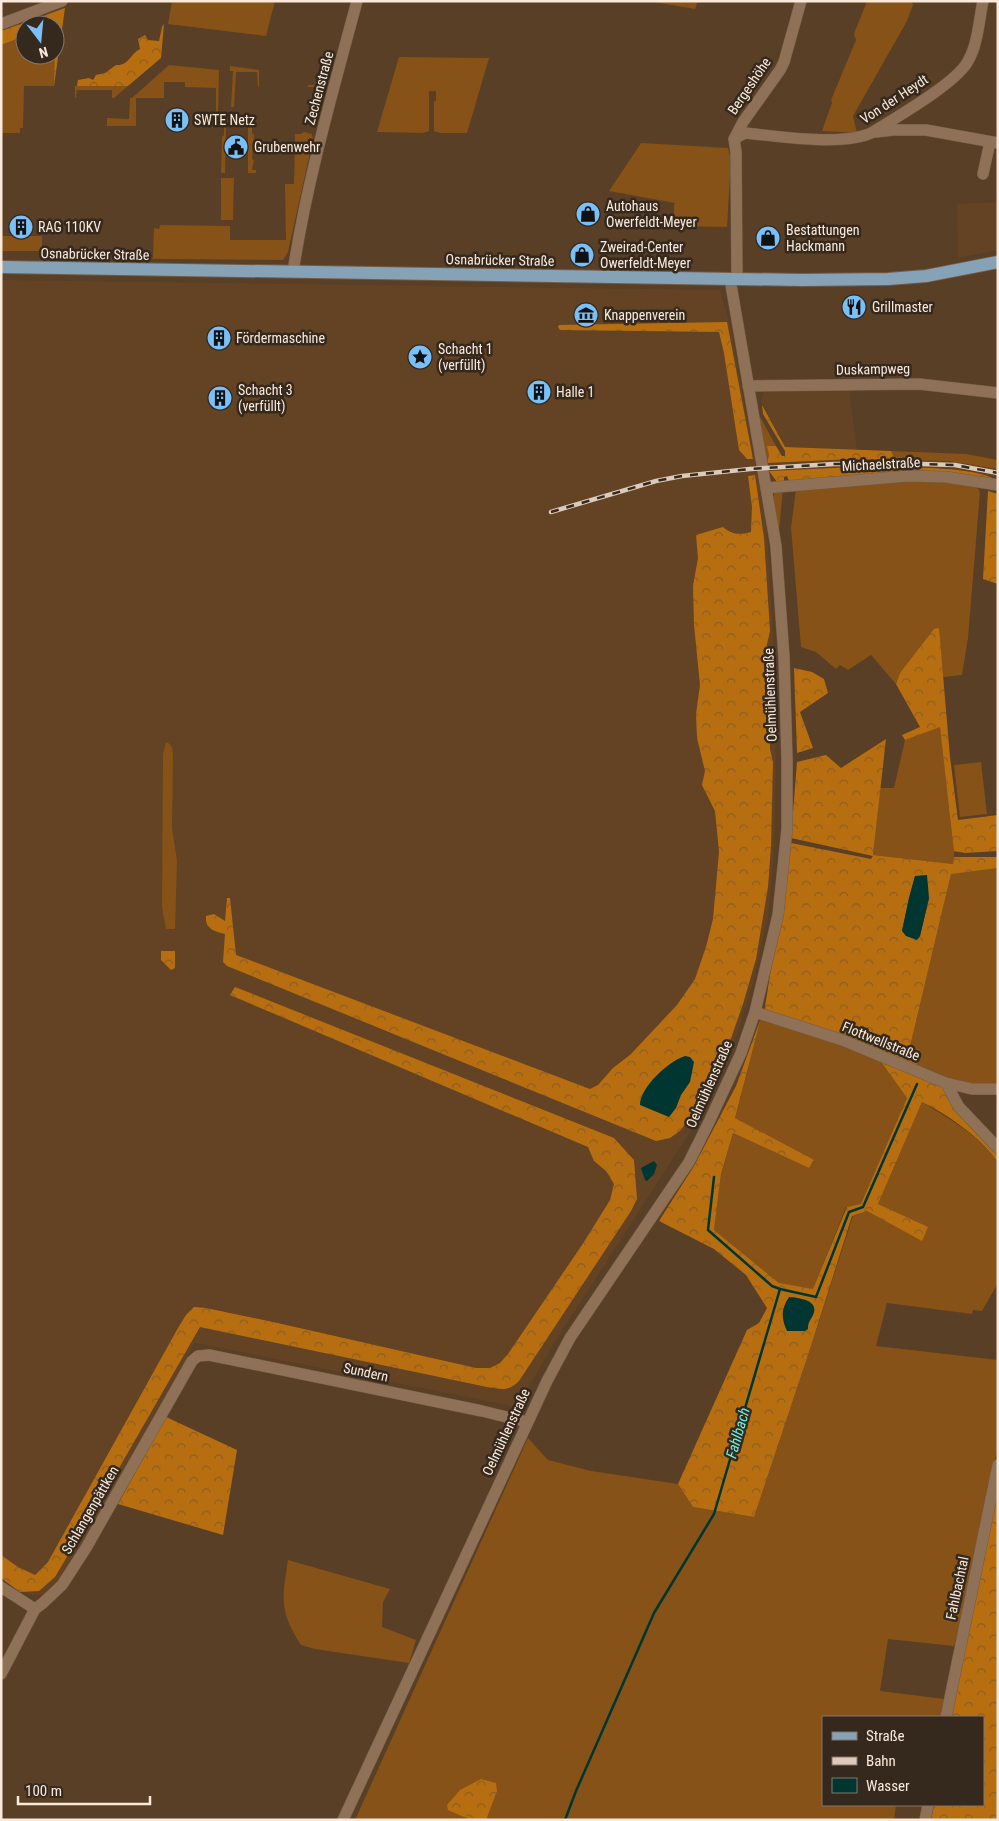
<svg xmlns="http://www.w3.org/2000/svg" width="999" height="1821" viewBox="0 0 999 1821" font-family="'Roboto Condensed',sans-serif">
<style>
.built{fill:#634323}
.grass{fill:#865217}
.forest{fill:url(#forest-crowns);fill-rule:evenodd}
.water{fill:#003631}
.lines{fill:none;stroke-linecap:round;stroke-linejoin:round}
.stream{stroke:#003631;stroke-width:2.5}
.minor-casing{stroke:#735c46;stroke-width:12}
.major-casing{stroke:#735c46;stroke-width:14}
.minor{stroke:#8e7156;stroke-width:11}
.major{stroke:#86a2b7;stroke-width:12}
.rail-casing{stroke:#dccaba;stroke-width:4.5}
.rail{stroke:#35291d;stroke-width:2.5;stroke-dasharray:8;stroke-linecap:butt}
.labels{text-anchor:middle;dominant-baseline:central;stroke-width:5;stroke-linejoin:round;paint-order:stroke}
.street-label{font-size:14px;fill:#fbeadc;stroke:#35291d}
.poi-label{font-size:14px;fill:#fbeadc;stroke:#35291d;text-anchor:start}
.water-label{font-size:15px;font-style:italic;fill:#63f8e7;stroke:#35291d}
</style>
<defs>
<pattern id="forest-crowns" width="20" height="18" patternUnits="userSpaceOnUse" patternTransform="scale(1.25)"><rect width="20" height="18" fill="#b76e10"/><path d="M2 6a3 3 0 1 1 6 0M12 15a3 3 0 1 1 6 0" fill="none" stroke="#8c5e24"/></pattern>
</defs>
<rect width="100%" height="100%" fill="#593f25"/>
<path class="built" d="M998,202V250L958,258L957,204Z
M1,280L720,290L730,325L763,506L767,532L773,636L776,768L774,854L768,917L753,983L737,1034L716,1084L690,1132L556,1340L517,1407L195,1343L87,1535L57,1581L42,1595H29L1,1574Z
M849,389L857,450L785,447L761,402L763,393L767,391Z
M854,459L949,461L968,463L998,469V477L950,469L924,468L854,467L769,471L767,463Z"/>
<path class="grass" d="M172,1H275L266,36L168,24Z
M649,1H698L695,9Z
M867,1H912L913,5L907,21L853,116L857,133L822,131L832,103L831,100L856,40L854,34Z
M25,36V55H54V86H24L23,128H20V133H1V45Z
M399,57L489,58L467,133H440L434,131V101H436V91H429V131L423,133L377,132Z
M169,65L219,70L218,116H216V88L185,87V82H164V98H136V126H107V118L129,119L130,98H132Z
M230,66L259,70V87H258L257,72H236L234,107H231L233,71H230Z
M315,81H327L322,99L315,105V87H308V85H315Z
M75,86H128L114,98H112V90H77L76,98H75Z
M248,116H252V133L254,135L252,158L254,161L252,170H256V173H248V124H226L225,173H221L222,137L224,135V122L230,117V122L248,123Z
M304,132L312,134L313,139L288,252L283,260L58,258L59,253L63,250V258H153L154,228L159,229L160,225L230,226V240H286L285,184H294L295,134H301Z
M641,143L728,148L731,159L727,227L674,226V205L675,203L609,191Z
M221,178H234L233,220H221Z
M1,236H42V251H1Z
M759,415L776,446H768L769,455L767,464Z
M891,451L966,454L998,460V469L949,461L895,460Z
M944,480L976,485L980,492L968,638L962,675L943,677L938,629L900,673L896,684L871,655L848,670L840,665L836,669L816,652L801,647L791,528L796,490L898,482Z
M783,488L779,531L773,498L775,491Z
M940,726L955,847L953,864L873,855L880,788H894L905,740Z
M166,742C172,744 173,749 173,755L172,828L177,861L175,929H166L162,907L163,754Z
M981,762L987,814L960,817L954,765Z
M998,868V1086L966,1085L922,1069L908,1055L951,873Z
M761,1018L879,1059L907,1098L861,1205L846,1207L813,1290L779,1283L714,1230L721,1174L733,1133L809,1168L814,1161L735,1118Z
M922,1102C949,1119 979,1135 998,1162V1283L982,1311L973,1310L972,1314L887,1303L876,1346L998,1360V1446L964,1611L954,1646L888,1639L880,1691L944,1699L940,1717H823V1805H896L894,1820H355L528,1438L548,1460L591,1471L678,1484L693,1507L754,1517L811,1346L853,1216L867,1211L922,1240L927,1227L878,1204Z
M288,1560L390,1589L383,1602L382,1627L416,1640L409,1663L315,1649L301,1645C279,1611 282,1599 288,1560Z"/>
<path class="forest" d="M65,8L54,86L55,25H25V36L1,45V31Z
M164,24L161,58L128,86H77L78,80L89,78L93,80L96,75L105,73L116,65C129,66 130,54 140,49L138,39L145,35L148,40L159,41L162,27Z
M727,322L753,459H747L739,450L724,353L719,332L560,330L558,327L559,325Z
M762,405L785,447L891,451L895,460L854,459L767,463L769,455L767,446H776L782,456H785V451L763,414Z
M854,467C887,468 973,464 998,481L964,476L789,481L787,476L784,477V482H777L769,471Z
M755,475L764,538L770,631L767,644L770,749L773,762L771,846L768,887L756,959L743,1004L729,1044L709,1087L681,1130L670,1138L656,1141L227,966L223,962L225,934C214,931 205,929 206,916L214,914L225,921L227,898H230L236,955L590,1089L598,1085L613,1068L630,1055L677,1005L695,979L706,947L713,919L719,852L715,811L702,785L705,771L697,738L696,714L700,685L694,625L693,586L698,558L696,535L723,527C732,535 740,535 751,532L752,507L748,476Z
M988,491L998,494V584L983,579Z
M939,628L950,757L958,820L998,815V851L965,853L954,851L940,727L905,740L902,735L920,727L896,684L900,673L934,629Z
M794,668L812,672L824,679L828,693L800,712L813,748L797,753Z
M886,739L873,855L953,864L954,857H998V868L951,874L908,1055L922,1069L764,1013L791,843L871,859L873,856L791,838L797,762L826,755L841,768ZM915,876L929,898L920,936L917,939L902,931L909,898Z
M161,951H175V968L171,970L161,960Z
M235,987L614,1138L634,1160L637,1199L631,1211L519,1381C508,1392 501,1389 487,1387L200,1327L111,1482L55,1577L39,1591L20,1592L1,1578V1555L18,1567L35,1575L48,1562L178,1328L186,1315L194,1307L206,1308L273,1322L476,1368H490L500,1363L508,1354L584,1242L610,1200L614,1184L606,1171L594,1161L588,1147L230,995Z
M761,1018L735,1118L814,1160L809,1168L733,1133L721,1174L714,1230L779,1283L813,1289L847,1207L861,1204L907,1098L879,1059L943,1084L998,1151V1162C980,1137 950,1116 922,1102L878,1204L928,1227L922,1241L867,1211L852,1216L811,1346L754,1517L693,1507L678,1484L747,1330L759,1323L767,1308L746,1275L714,1249L659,1221L694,1166L736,1086Z
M166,1417L237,1450L223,1535L118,1504Z
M998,1476V1820H931L934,1805H983V1717H951Z
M481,1779L496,1783L497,1791L486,1820H471L448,1810L447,1805L460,1790Z"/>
<path class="water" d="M927,875L929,898L920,936L917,940L906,936L902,931L909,898L915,876Z
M685,1056L690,1057L694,1062L690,1082L681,1095L676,1108L669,1117L640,1105C640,1087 669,1061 685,1056Z
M654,1161L657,1165L654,1174L647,1181L645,1180L641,1168Z
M789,1297C799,1298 820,1300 813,1315C810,1321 808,1322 808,1329L805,1331H787C781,1318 781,1309 789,1297Z"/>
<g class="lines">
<path class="stream" d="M714,1177L708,1230L772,1286L780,1289
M565,1820L576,1791L654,1613L714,1514L780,1289L816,1297L849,1212L863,1207L917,1084"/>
<defs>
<path id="minor" d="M1,24L62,1
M876,132L893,130H926L998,143
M734,139L745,133C777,136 845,147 873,132C895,118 958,82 968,61C978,44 979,20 983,1
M983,174L990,142
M293,272C307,180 333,91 357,1
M737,279L736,152L734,139L743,122L780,70L784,62L801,1
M748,386L919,384L998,393
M766,488L908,476L946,477L998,485
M755,1012L842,1040L946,1083L972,1089H998
M946,1083L959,1107L998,1148
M1,1587L35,1609
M1,1674L35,1609L43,1603L62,1585L86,1548L192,1361L198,1356L209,1355L482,1411L527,1422
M946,1717L998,1465
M343,1820L547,1381L570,1338L689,1162L709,1122L741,1053L755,1012L778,915L787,829V759L784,657L776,546L730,279
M925,1820L928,1805"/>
<path id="major" d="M1,267L802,280L888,279L926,276L998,262"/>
</defs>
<use href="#minor" class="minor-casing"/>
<use href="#major" class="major-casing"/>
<use href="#minor" class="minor"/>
<use href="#major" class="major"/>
<defs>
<path id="rail" d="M551,512L656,481L682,476L750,469L834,464H921L955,465L998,473"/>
</defs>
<use href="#rail" class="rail-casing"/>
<use href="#rail" class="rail"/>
</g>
<defs>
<symbol id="building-disc" viewBox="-11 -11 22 22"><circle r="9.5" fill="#79bff8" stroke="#35291d"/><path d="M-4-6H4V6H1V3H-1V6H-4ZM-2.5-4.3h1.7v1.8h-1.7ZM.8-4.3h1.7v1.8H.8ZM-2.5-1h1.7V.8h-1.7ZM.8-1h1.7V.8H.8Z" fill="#111"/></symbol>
<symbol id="civic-disc" viewBox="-11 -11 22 22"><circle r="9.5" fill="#79bff8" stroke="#35291d"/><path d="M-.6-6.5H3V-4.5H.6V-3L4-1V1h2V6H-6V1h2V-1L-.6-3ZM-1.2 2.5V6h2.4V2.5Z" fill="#111"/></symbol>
<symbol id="shop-disc" viewBox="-11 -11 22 22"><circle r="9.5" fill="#79bff8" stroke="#35291d"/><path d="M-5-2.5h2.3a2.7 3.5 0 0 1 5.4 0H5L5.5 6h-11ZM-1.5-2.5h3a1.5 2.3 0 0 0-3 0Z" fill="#111"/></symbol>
<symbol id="restaurant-disc" viewBox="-11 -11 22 22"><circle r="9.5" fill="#79bff8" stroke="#35291d"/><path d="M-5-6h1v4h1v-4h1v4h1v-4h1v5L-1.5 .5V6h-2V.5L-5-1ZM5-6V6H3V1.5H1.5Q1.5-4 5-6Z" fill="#111"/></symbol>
<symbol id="museum-disc" viewBox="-11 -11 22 22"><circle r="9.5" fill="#79bff8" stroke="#35291d"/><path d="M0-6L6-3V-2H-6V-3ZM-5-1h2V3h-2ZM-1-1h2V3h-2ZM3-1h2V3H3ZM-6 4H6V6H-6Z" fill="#111"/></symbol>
<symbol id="sight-disc" viewBox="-11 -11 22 22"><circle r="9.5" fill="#79bff8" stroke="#35291d"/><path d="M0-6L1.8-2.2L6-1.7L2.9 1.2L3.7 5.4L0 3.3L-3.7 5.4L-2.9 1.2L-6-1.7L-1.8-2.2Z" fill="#111"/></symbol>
</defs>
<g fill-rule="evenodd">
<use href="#building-disc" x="163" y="106" width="28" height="28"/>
<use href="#civic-disc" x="222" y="133" width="28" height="28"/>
<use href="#shop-disc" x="574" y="200" width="28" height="28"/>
<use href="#building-disc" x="7" y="213" width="28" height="28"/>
<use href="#shop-disc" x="754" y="224" width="28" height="28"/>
<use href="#shop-disc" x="568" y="241" width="28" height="28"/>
<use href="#restaurant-disc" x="840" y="293" width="28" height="28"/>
<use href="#museum-disc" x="572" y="301" width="28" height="28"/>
<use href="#building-disc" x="205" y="324" width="28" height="28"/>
<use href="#sight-disc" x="406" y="343" width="28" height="28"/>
<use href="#building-disc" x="525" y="378" width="28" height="28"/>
<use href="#building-disc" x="206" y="384" width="28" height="28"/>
</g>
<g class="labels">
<g class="street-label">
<text transform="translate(749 86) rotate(-56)">Bergeshöhe</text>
<text transform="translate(319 88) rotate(-75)">Zechenstraße</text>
<text transform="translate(894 99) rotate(-33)">Von der Heydt</text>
<text transform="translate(95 254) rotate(1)">Osnabrücker Straße</text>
<text transform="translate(500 260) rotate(1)">Osnabrücker Straße</text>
<text transform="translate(873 369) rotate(-1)">Duskampweg</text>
<text transform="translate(881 464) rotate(-3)">Michaelstraße</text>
<text transform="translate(770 695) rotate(-92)">Oelmühlenstraße</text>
<text transform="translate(881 1041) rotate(22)">Flottwellstraße</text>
<text transform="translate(709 1084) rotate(-66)">Oelmühlenstraße</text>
<text transform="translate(366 1372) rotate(12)">Sundern</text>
<text transform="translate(506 1432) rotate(-65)">Oelmühlenstraße</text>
<text transform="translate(90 1510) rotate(-60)">Schlangenpättken</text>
<text transform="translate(957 1588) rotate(-78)">Fahlbachtal</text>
</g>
<g class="poi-label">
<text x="194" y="120">SWTE Netz</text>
<text x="254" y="147">Grubenwehr</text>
<text x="606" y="206">Autohaus<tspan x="606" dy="16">Owerfeldt-Meyer</tspan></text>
<text x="38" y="227">RAG 110KV</text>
<text x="786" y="230">Bestattungen<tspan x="786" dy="16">Hackmann</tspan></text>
<text x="600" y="247">Zweirad-Center<tspan x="600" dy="16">Owerfeldt-Meyer</tspan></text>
<text x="872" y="307">Grillmaster</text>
<text x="604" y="315">Knappenverein</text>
<text x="236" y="338">Fördermaschine</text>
<text x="438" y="349">Schacht 1<tspan x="438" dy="16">(verfüllt)</tspan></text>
<text x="238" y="390">Schacht 3<tspan x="238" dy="16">(verfüllt)</tspan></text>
<text x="556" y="392">Halle 1</text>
</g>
<g class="water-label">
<text transform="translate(738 1433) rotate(-74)">Fahlbach</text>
</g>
</g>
<rect width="999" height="1821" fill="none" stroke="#fbeadc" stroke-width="5"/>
<rect x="822" y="1716" width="162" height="90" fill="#35291d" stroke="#847669"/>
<rect x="832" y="1732" width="25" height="8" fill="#86a2b7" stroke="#847669"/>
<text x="866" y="1741" font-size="15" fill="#fbeadc">Straße</text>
<rect x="832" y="1757" width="25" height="8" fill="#dccaba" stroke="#847669"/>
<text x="866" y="1766" font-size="15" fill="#fbeadc">Bahn</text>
<rect x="832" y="1778" width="25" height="15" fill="#003631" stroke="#847669"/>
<text x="866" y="1791" font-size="15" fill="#fbeadc">Wasser</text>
<g transform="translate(40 40) rotate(164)"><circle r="24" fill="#35291d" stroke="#847669"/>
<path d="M0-4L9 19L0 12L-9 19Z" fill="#79bff8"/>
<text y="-8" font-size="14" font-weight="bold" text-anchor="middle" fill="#fbeadc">N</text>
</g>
<path d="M18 1796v8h132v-8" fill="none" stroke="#fbeadc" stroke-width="2.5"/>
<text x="25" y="1796" font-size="15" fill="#fbeadc" stroke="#35291d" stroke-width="4" paint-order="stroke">100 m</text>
</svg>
